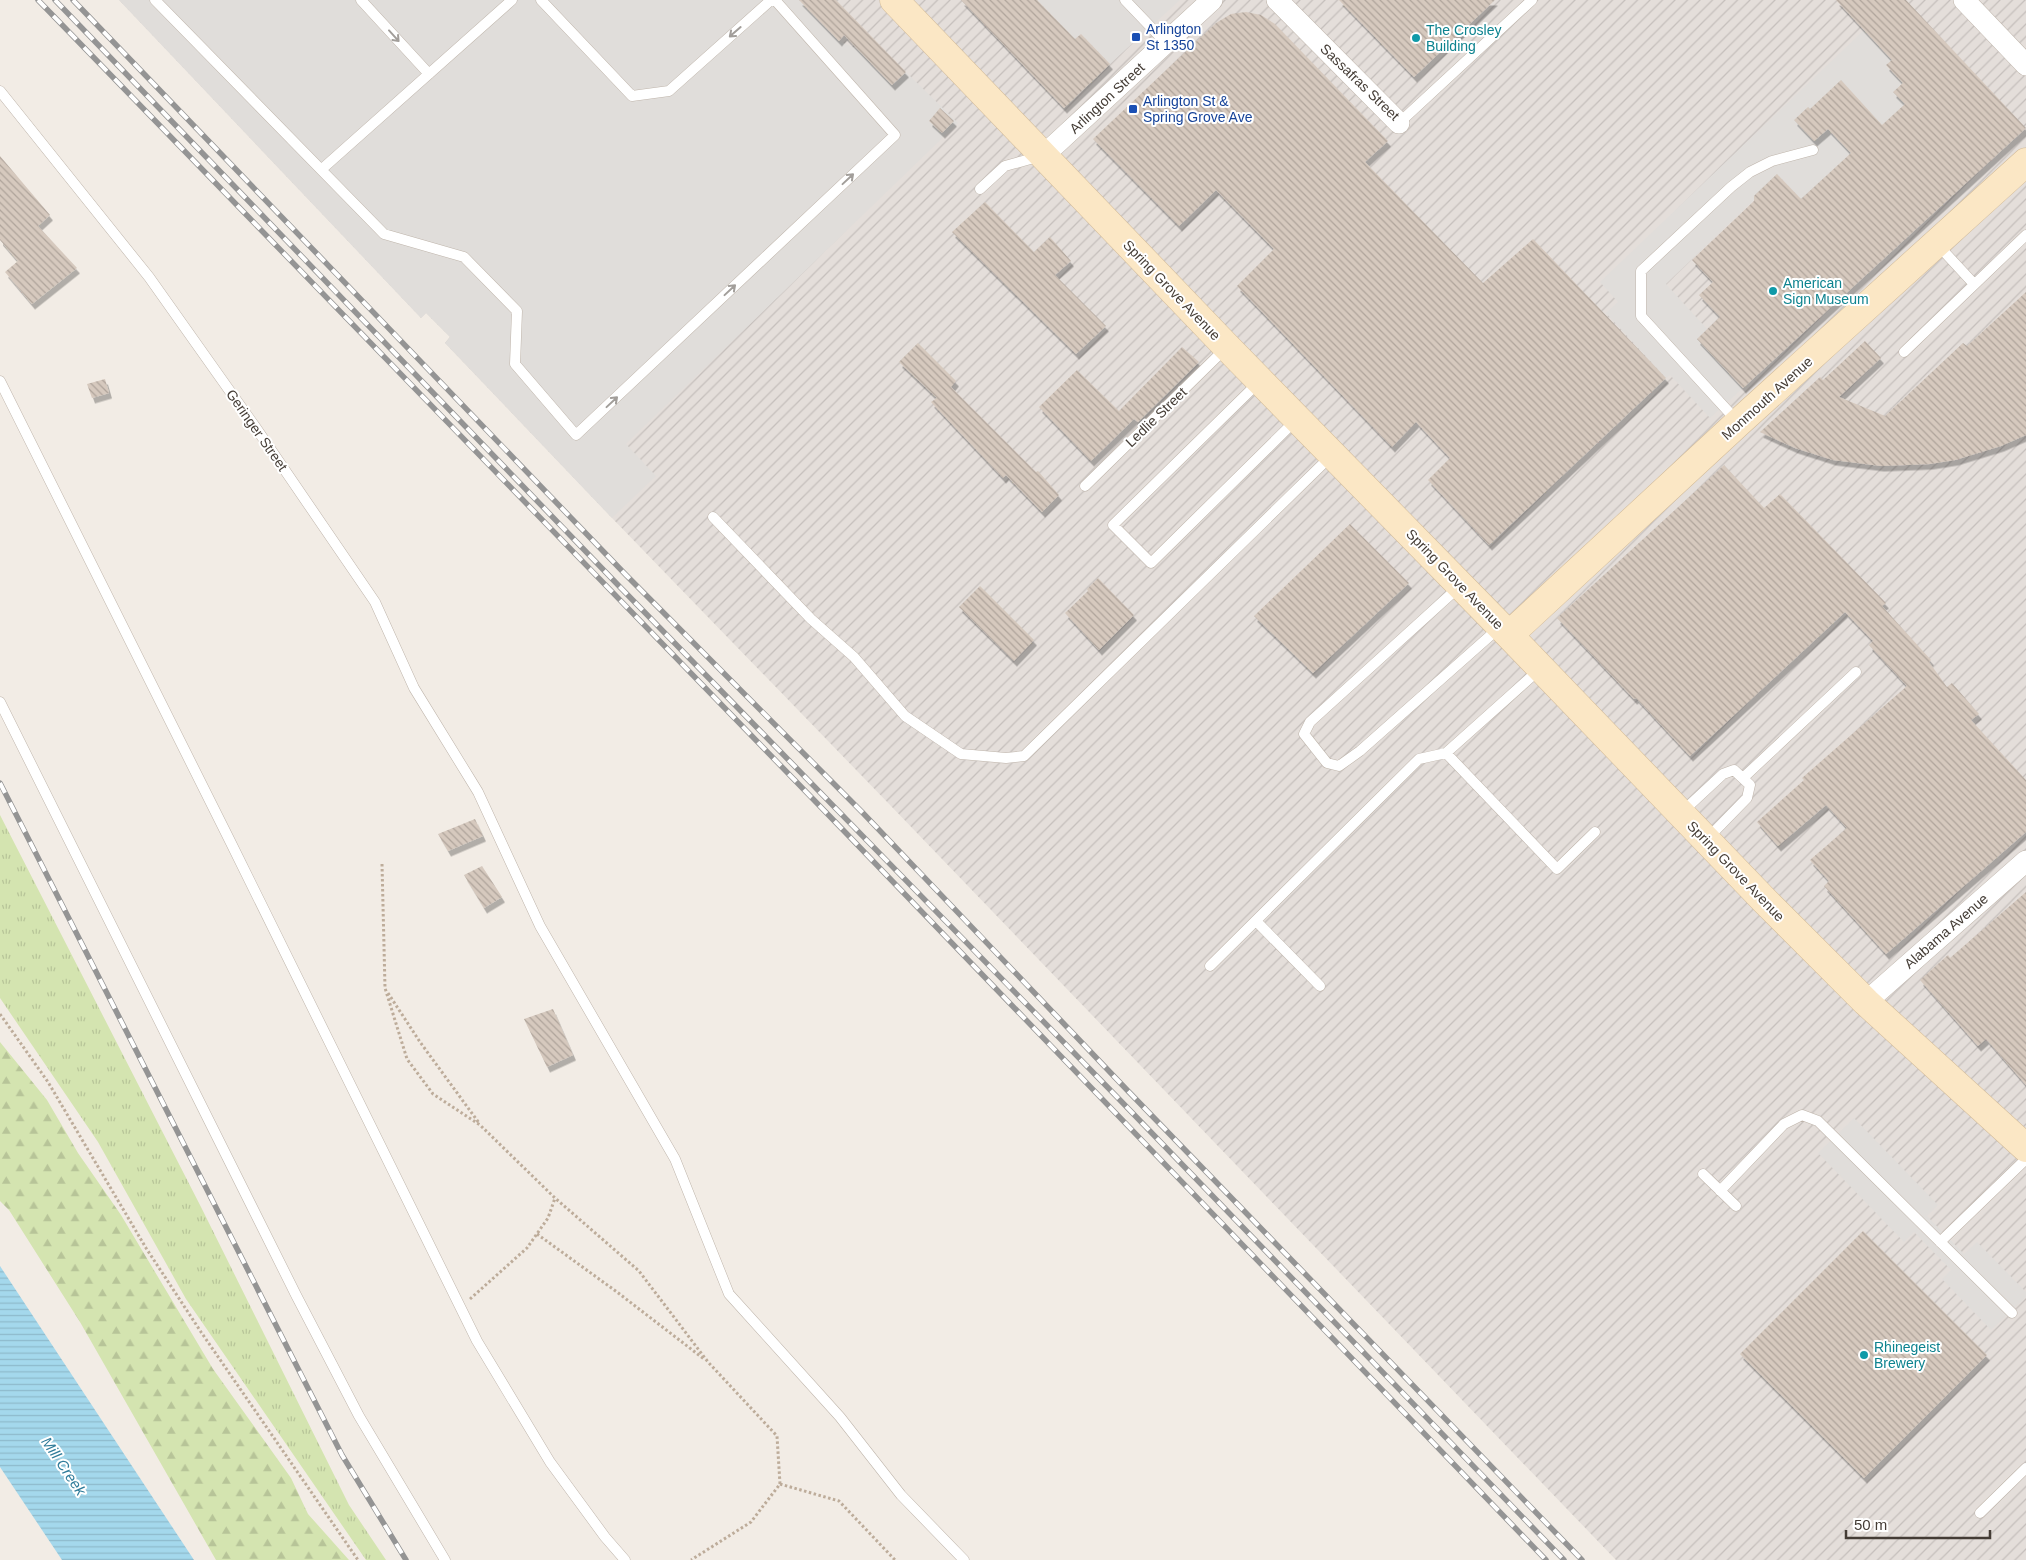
<svg xmlns="http://www.w3.org/2000/svg" width="2026" height="1560" viewBox="0 0 2026 1560" font-family="Arial,sans-serif">
<style>
.industrial{fill:url(#industrial-furrows)}
.grass{fill:url(#grass-tufts)}
.forest{fill:url(#forest-firs)}
.parking{fill:#e0ddda}
.water{fill:url(#water-rules)}
.building{fill:url(#building-back-hatch);filter:url(#shadow)}
.lines{fill:none;stroke-linecap:round;stroke-linejoin:round}
.lane-casing{stroke:#bfb5ab;stroke-width:11}
.street-casing{stroke:#bfb5ab;stroke-width:22}
.secondary-casing{stroke:#d2bb99;stroke-width:29}
.path{stroke:#bdac9a;stroke-width:3;stroke-dasharray:2.5 2.5;stroke-linecap:butt}
.lane{stroke:#fff;stroke-width:10}
.street{stroke:#fff;stroke-width:21}
.secondary{stroke:#fbe7c5;stroke-width:28}
.rail-casing{stroke:#949494;stroke-width:5.5}
.rail{stroke:#fff;stroke-width:4;stroke-dasharray:11;stroke-linecap:butt}
.oneway{stroke:#a29e9a}
.transit-dot{fill:#1a4fb4;stroke:#fff;stroke-width:2}
.culture-dot{fill:#0f9aa8;stroke:#fff;stroke-width:2}
.labels{text-anchor:middle;dominant-baseline:central;stroke-width:4;stroke-linejoin:round;paint-order:stroke}
.transit-label{font-size:14px;fill:#164399;stroke:#fff;text-anchor:start}
.culture-label{font-size:14px;fill:#0d838f;stroke:#fff;text-anchor:start}
.street-label{font-size:14px;fill:#443c35;stroke:#fff}
.water-label{font-size:15px;font-style:italic;fill:#307c9a;stroke:#fff}
</style>
<defs>
<pattern id="industrial-furrows" width="10" height="10" patternUnits="userSpaceOnUse" patternTransform="scale(1.25)"><rect width="10" height="10" fill="#e4deda"/><path d="M-1 1l2-2M0 10L10 0M9 11l2-2" fill="none" stroke="#c5bfbc"/></pattern>
<pattern id="grass-tufts" width="24" height="20" patternUnits="userSpaceOnUse" patternTransform="scale(1.25)"><rect width="24" height="20" fill="#d4e4b0"/><path d="M3 7l-1-3M5 7V3M7 7l1-3M15 17l-1-3M17 17v-4M19 17l1-3" fill="none" stroke="#b7c498"/></pattern>
<pattern id="forest-firs" width="22" height="20" patternUnits="userSpaceOnUse" patternTransform="scale(1.25)"><rect width="22" height="20" fill="#d4e4b0"/><path d="M5 1l3.5 6h-7zM16 11l3.5 6h-7z" fill="#b7c498"/></pattern>
<pattern id="water-rules" width="6" height="5" patternUnits="userSpaceOnUse" patternTransform="scale(1.25)"><rect width="6" height="5" fill="#a4d8ec"/><path d="M0 2.5h6" fill="none" stroke="#8ebacb"/></pattern>
<pattern id="building-back-hatch" width="6" height="6" patternUnits="userSpaceOnUse" patternTransform="scale(1.25)"><rect width="6" height="6" fill="#d6c9be"/><path d="M-1 5l2 2M0 0l6 6M5-1l2 2" fill="none" stroke="#afa49b"/></pattern>
<filter id="shadow"><feDropShadow dx="3" dy="5.5" stdDeviation="0" flood-color="#0004"/></filter>
</defs>
<rect width="100%" height="100%" fill="#f2ece5"/>
<path class="industrial" d="M119,0H2026V1560H1616L891,806L612,518L445,343L450,337L426,313L421,318Z"/>
<path class="grass" d="M0,815L201,1207L349,1505L386,1560H366L186,1299L98,1142L0,998Z"/>
<path class="forest" d="M0,1042L47,1100L78,1153L121,1215L213,1369L291,1478L308,1514L349,1560H216L80,1322L9,1210L0,1201Z"/>
<path class="parking" d="M119,0H799L839,41L859,50L892,84L906,72L958,123L626,444L656,476L612,518L445,343L450,337L426,313L421,318Z
M1037,0H1180L1110,64L1081,34L1075,39Z
M1864,30L1892,60L1886,66L1903,83L1894,92L1908,108L1893,115L1801,199L1777,174L1754,196L1755,199L1666,284L1707,329L1697,339L1743,388L1710,418L1670,375L1666,378L1606,313L1618,302L1600,282Z
M1854,1118L1938,1205L1927,1216L1964,1254L1977,1242L2026,1292V1297L1991,1330L1942,1279L1951,1270L1914,1232L1904,1242L1818,1153Z"/>
<path class="water" d="M0,1266L194,1560H62L0,1467Z"/>
<path class="building" d="M799,0H836L906,72L892,85L844,35L839,41Z
M961,0H1037L1075,39L1081,34L1110,64L1064,108Z
M1339,0H1495L1414,77Z
M1836,0H1906L2026,128L1743,388L1697,339L1720,317L1699,295L1713,282L1692,260L1754,201V196L1777,174L1801,199L1851,153L1828,129L1814,141L1794,120L1808,107L1810,109L1841,80L1882,125L1905,104L1893,92L1903,83L1886,65L1892,60Z
M1246,12L1261,15L1275,24L1388,141L1365,162L1483,283L1533,239L1666,378L1489,545L1428,480L1450,458L1416,422L1392,447L1237,286L1274,249L1216,190L1179,226L1093,139L1216,23L1231,14Z
M940,108L954,121L942,133L929,121Z
M0,156L50,215L38,226L77,268L32,304L5,272L18,261L0,240Z
M985,202L1034,252L1050,237L1071,261L1055,275L1106,326L1076,354L952,232Z
M2026,292V435L2001,446L1955,460L1930,464L1881,466L1833,460L1795,448L1760,432L1820,377L1823,380L1865,341L1881,358L1839,397L1885,416L1963,343L1967,346Z
M918,343L956,381L951,387L1036,472L1038,471L1059,495L1042,512L1006,475L1003,478L931,402L937,398L899,362Z
M1182,347L1199,362L1138,422L1134,419L1091,461L1039,407L1077,370L1119,411Z
M105,379L109,393L92,398L87,384Z
M1724,465L1764,508L1780,494L1886,603L1882,606L1931,660L1929,662L1947,687L1952,683L1979,714L1971,720L2026,780V832L1886,954L1824,886L1829,881L1810,860L1847,828L1826,805L1778,846L1757,822L1804,780L1802,778L1907,686L1869,645L1873,641L1845,612L1690,756L1636,698L1634,699L1557,618Z
M1350,524L1409,583L1313,673L1254,616Z
M1098,578L1134,615L1099,650L1065,613L1088,591L1087,589Z
M980,586L1034,640L1014,661L959,607Z
M475,819L483,836L448,851L438,834Z
M482,866L502,897L484,908L464,875Z
M2026,892V1085L1986,1039L1978,1046L1920,980L1948,955L1950,958Z
M553,1009L573,1055L547,1067L524,1019Z
M1863,1231L1987,1355L1864,1478L1740,1354Z"/>
<g class="lines">
<defs>
<path id="lane" d="M155,0L384,234L464,257L517,311L515,364L576,435L895,135L775,0
M361,0L429,74
M541,0L632,96L669,91L771,0
M1125,0L1166,43
M0,91L149,277L256,428L375,602L414,688L478,792L540,926L675,1159L729,1294L840,1417L901,1495L964,1560
M1399,123L1532,0
M322,169L512,0
M980,189L1005,166L1041,156
M1937,244L1974,284
M1904,352L2026,235
M0,381L231,843L477,1341L550,1462L605,1537L625,1560
M1259,382L1113,525L1151,563L1297,419
M1738,422L1641,316V271L1731,187L1750,172L1772,161L1813,150
M1085,486L1226,348
M713,517L811,619L854,657L905,716L961,754L1006,758L1024,756L1332,455
M1460,586L1310,722L1304,734L1327,763L1339,766L1360,751L1500,627
M0,702L296,1295L359,1416L445,1560
M1446,753L1557,869L1595,832
M1743,778L1856,672
M1681,813L1723,774L1734,770L1750,785L1747,798L1707,839
M1256,921L1320,986
M1210,966L1419,759L1446,753L1540,669
M1703,1174L1736,1206
M1720,1191L1784,1124L1802,1115L1818,1121L2012,1313
M1940,1242L2026,1159
M1980,1513L2026,1468"/>
<path id="street" d="M1277,0L1399,123
M1964,0L2026,65
M1044,155L1212,0
M1866,1002L2026,861"/>
<path id="secondary" d="M894,0L1227,347L1509,635L1765,901L1866,1002L2026,1148
M1509,635L1738,423L2026,162"/>
</defs>
<use href="#lane" class="lane-casing"/>
<use href="#street" class="street-casing"/>
<use href="#secondary" class="secondary-casing"/>
<path class="path" d="M382,864L385,988L407,1059L433,1094L480,1125L555,1198L639,1271L708,1362L777,1436L780,1484L751,1522L691,1560
M388,993L420,1042L479,1123
M0,1014L48,1082L146,1248L201,1332L358,1560
M537,1234L617,1292L704,1359
M470,1299L527,1248L548,1218L555,1198
M780,1484L839,1501L895,1560"/>
<use href="#lane" class="lane"/>
<use href="#street" class="street"/>
<use href="#secondary" class="secondary"/>
<defs>
<path id="rail" d="M38,0L845,832L1546,1560
M55,0L619,586L1118,1098L1564,1560
M73,0L626,575L862,812L1128,1091L1582,1560
M0,783L342,1455L406,1560"/>
</defs>
<use href="#rail" class="rail-casing"/>
<use href="#rail" class="rail"/>
</g>
<defs><path id="oneway-shaft" d="M-6 0H5M1.5-3L5.5 0L1.5 3" fill="none" stroke-width="1.6" stroke-linecap="round" stroke-linejoin="round" transform="scale(1.25)"/></defs>
<g class="oneway">
<use href="#oneway-shaft" transform="translate(735 32) rotate(139)"/>
<use href="#oneway-shaft" transform="translate(394 36) rotate(48)"/>
<use href="#oneway-shaft" transform="translate(848 179) rotate(-43)"/>
<use href="#oneway-shaft" transform="translate(730 290) rotate(-43)"/>
<use href="#oneway-shaft" transform="translate(612 402) rotate(-43)"/>
</g>
<g class="transit-dot">
<rect x="1131" y="32" width="10" height="10" rx="2.5"/>
<rect x="1128" y="104" width="10" height="10" rx="2.5"/>
</g>
<g class="culture-dot">
<circle cx="1416" cy="38" r="5"/>
<circle cx="1773" cy="291" r="5"/>
<circle cx="1864" cy="1355" r="5"/>
</g>
<g class="labels">
<g class="transit-label">
<text x="1146" y="29">Arlington<tspan x="1146" dy="16">St 1350</tspan></text>
<text x="1143" y="101">Arlington St &amp;<tspan x="1143" dy="16">Spring Grove Ave</tspan></text>
</g>
<g class="culture-label">
<text x="1426" y="30">The Crosley<tspan x="1426" dy="16">Building</tspan></text>
<text x="1783" y="283">American<tspan x="1783" dy="16">Sign Museum</tspan></text>
<text x="1874" y="1347">Rhinegeist<tspan x="1874" dy="16">Brewery</tspan></text>
</g>
<g class="street-label">
<text transform="translate(1360 82) rotate(44)">Sassafras Street</text>
<text transform="translate(1107 98) rotate(-43)">Arlington Street</text>
<text transform="translate(1172 290) rotate(46)">Spring Grove Avenue</text>
<text transform="translate(1767 398) rotate(-42)">Monmouth Avenue</text>
<text transform="translate(1156 417) rotate(-44)">Ledlie Street</text>
<text transform="translate(257 430) rotate(55)">Geringer Street</text>
<text transform="translate(1455 579) rotate(46)">Spring Grove Avenue</text>
<text transform="translate(1736 871) rotate(46)">Spring Grove Avenue</text>
<text transform="translate(1946 931) rotate(-41)">Alabama Avenue</text>
</g>
<g class="water-label">
<text transform="translate(64 1466) rotate(56)">Mill Creek</text>
</g>
</g>
<path d="M1846 1530v8h144v-8" fill="none" stroke="#443c35" stroke-width="2.5"/>
<text x="1854" y="1530" font-size="15" fill="#443c35" stroke="#ffffff" stroke-width="4" paint-order="stroke">50 m</text>
</svg>
